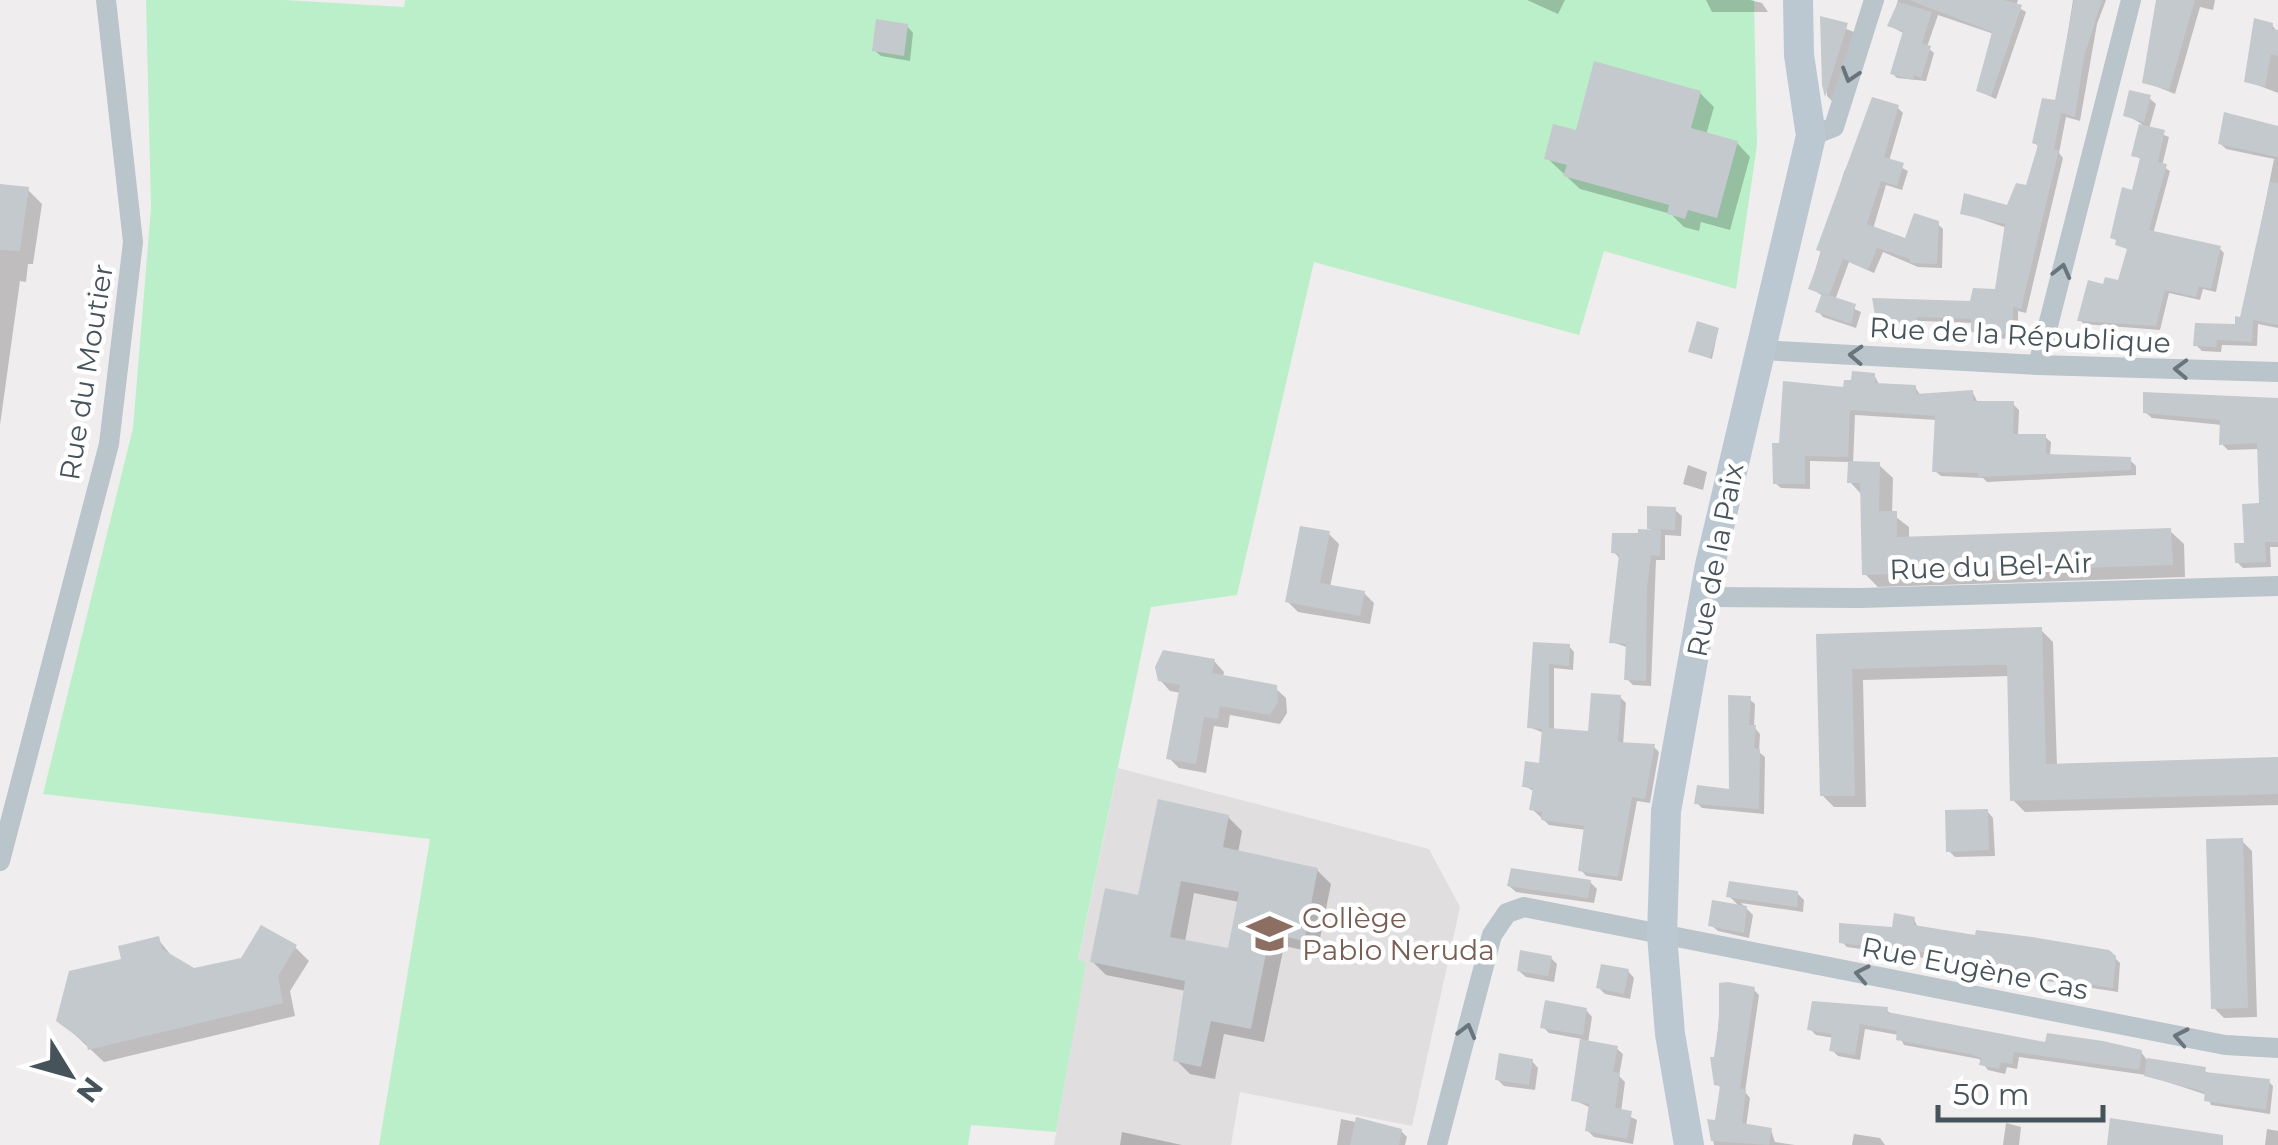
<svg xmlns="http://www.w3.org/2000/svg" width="2278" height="1145" viewBox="0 0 2278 1145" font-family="Montserrat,sans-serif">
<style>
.education{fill:#e1dee0}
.green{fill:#bbefc9}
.shadow{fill:#0003;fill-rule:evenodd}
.building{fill:#c4c9cd;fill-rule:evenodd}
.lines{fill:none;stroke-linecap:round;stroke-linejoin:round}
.street{stroke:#b9c4cb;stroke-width:20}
.secondary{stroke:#bbc8d2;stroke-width:30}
.oneway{stroke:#68757d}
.labels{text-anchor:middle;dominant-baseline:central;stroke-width:9;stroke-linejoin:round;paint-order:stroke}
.street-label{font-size:28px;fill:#46535b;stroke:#fff}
.education-label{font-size:28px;fill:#785e54;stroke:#fff;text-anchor:start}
</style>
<rect width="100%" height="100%" fill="#f0edee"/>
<path class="education" d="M1118,768L1429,849L1460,907L1412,1126L1240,1092L1231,1145H1054L1085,963L1078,961Z"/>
<path class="green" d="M146,0H285L404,7L405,0H1754L1757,145L1736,289L1604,251L1579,335L1314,262L1237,595L1151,607L1078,960L1086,962L1056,1132L971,1125L968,1145H379L430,839L43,794L133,428L151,208Z"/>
<path class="shadow" d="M1527,0H1565L1558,14Z
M1706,0H1750L1762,3L1768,12H1712Z
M1898,0H2018L2016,6L2026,12L1996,99L1978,91L1994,34L1938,15L1927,47L1934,53L1926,81L1897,78L1892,73L1905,34L1890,26Z
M2073,0H2106L2097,24L2080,121L2066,117L2059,153L2063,158L2026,313L2018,311V332L2010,339L1979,337L1974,323L1922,321L1921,330L1885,331L1879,326L1875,300L1972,304L1997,291L2007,228L1963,213L2009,208L2028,188L2039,147L2034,142L2057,102Z
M2159,0H2215L2213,10L2200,7L2175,94L2145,82Z
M1822,19L1854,32L1832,101L1827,96Z
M2272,25L2278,33V93L2247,81Z
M907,26L913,33L910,61L881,56L874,50Z
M1700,93L1714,107L1706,135L1737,143L1750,157L1730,230L1701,222L1699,231L1684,227L1671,214L1580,189L1547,158L1577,133Z
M2149,98L2156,104L2149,129L2169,137L2162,166L2170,171L2153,234L2219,248L2224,253L2216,292L2203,289L2200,300L2169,293L2160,330L2084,324L2080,320L2105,287L2120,283L2129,251L2113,237L2134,193L2142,160L2134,155L2142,124L2126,115Z
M1897,107L1903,113L1889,161L1908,171L1902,190L1886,185L1873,229L1907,241L1937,223L1943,229L1942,268L1918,267L1883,252L1874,273L1849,262L1835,300L1861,312L1856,328L1823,317L1818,311L1823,296L1810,288L1844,172L1864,133Z
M2278,128V328L2258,324L2257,346L2222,345L2221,352L2202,351L2196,345L2242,320L2274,159L2226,149L2220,143Z
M0,186L28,190L42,204L33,264H28L26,282L20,281L0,425Z
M1718,330L1712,359L1694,353Z
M1874,375L1880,386L1915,387L1921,396L1973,393L1978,403L2013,404L2019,410L2018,436L2045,437L2051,442L2050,457L2130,460L2136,466V475L1987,482L1983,478L1941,476L1935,471L1937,420L1855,415L1853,464L1879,465L1893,478L1892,514L1909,527V539L2170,531L2184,544L2185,577L1878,587L1865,574L1862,495L1850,482V462L1810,461V489L1781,488L1775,483L1782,446L1846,390Z
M2278,401V547H2270L2271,567L2243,568L2237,562L2262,506L2260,449L2228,450L2222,444V425L2152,418L2145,412Z
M1688,465L1707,472L1703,490L1683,484Z
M1675,510L1682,516L1681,536L1665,535V560H1656L1651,686L1633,685L1627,679L1629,648L1612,642L1621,560L1614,552L1654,533L1650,528Z
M1329,534L1339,544L1330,587L1364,593L1374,603L1370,624L1298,612L1288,602Z
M2041,630L2053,642L2057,766L2278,760V805L2025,812L2013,800L2010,676L1863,680L1866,807H1834L1822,795L1818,637Z
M1536,645L1569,646L1574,652L1573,670L1554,668V731L1590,734L1620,697L1626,703L1623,745L1654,747L1659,752L1650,803L1637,801L1622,881L1586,876L1581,870L1586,830L1549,825L1532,809L1535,792L1525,786L1541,765L1544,733L1529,727Z
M1214,661L1224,672L1223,678L1275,688L1286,698L1287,713L1280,724L1230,715L1228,728L1214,726L1206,773L1179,768L1169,758L1181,693L1170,691L1160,680Z
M1749,699L1755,704L1754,727L1760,734L1759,752L1765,757L1764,814L1702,808L1697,803L1731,792Z
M1987,811L1993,818L1995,856L1955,857L1949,851Z
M1228,817L1242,831L1238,853L1317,870L1331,884L1317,953L1284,946L1264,1042L1224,1034L1215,1079L1190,1074L1176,1060L1186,991L1106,975L1092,961ZM1194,893L1239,902L1230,951L1185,942Z
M2242,841L2252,851L2257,1017L2224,1018L2214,1008Z
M1590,882L1597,889L1594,903L1516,892L1509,886Z
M1797,893L1804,900L1803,912L1741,903L1753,915L1749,938L1718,931L1711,925L1741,908L1729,896Z
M1914,919L1918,928L2115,958L2120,963L2118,992L2007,975L2001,969L1847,947L1842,942L1894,930Z
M158,939L174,959L193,971L295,947L309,961L290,991L295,1016L104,1062L59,1020L124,960Z
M1551,958L1557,964L1554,982L1526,977L1519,971Z
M1628,971L1634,978L1630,999L1605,994L1599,988Z
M1721,985L1754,990L1759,995L1745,1092L1750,1098L1746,1127L1771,1130L1775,1142L1795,1145H1714L1710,1122L1717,1123L1722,1089L1717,1084L1716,1060Z
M1586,1010L1592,1017L1588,1043L1616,1048L1623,1054L1619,1076L1625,1082L1621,1112L1637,1120L1633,1144L1594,1137L1588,1131L1591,1108L1574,1100L1582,1039L1549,1033L1543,1027Z
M1887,1010L1893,1016L2047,1044L2141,1052L2147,1060L2204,1070L2210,1075L2268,1081L2273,1086L2270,1114L2211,1105L2207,1095L2146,1075L2019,1057L2017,1069L2007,1067L2005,1074L1988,1070L1979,1059L1904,1045L1899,1035L1865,1029L1860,1060L1838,1056L1832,1050L1834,1038L1816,1035L1810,1029Z
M1532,1061L1538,1068L1535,1090L1504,1086L1497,1079Z
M1341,1119L1401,1131L1407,1137L1405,1145H1337Z
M2006,1123L2021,1127L2019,1145H2003Z
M2267,1129L2278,1131V1145H2265Z
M1122,1132L1182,1145H1120Z
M1854,1134L1880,1138L1885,1145H1852Z"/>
<path class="building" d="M1909,0H2004L2022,5L1991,96L1976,91L1992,32Z
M2074,0H2102L2084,57L2075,117L2061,113L2054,149L2059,150L2021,309L2013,307V326L2004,334L1971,332V319L1917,317V326L1877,327L1872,298L1970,301L1973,288L1995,289L2005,224L1960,214L1964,193L2007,205L2016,183L2026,185L2038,145L2032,143L2042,98L2055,100Z
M2156,0H2195L2169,90L2142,83Z
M1898,2L1932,12L1922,43L1931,46L1921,78L1914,75L1913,80L1890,74L1903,31L1887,26Z
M1820,16L1848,23L1825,97L1822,85Z
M2254,18L2273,23L2272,29L2278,30V56L2271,54L2265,87L2244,82Z
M876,19L908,24L904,56L872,51Z
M1594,61L1701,91L1691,128L1738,141L1717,218L1688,210L1685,219L1667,214L1669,205L1563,176L1567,165L1544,159L1553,124L1576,130Z
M2129,90L2151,95L2144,122L2123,116Z
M1872,97L1899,105L1884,157L1904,163L1897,186L1881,181L1867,224L1905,238L1914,213L1939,221L1937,264L1910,263V259L1877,248L1868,270L1843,259L1829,296L1808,289L1822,252L1816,250Z
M2224,112L2278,126V157L2218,144Z
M2139,124L2165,130L2158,162L2167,164L2149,230L2221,246L2211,289L2199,286L2196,297L2165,290L2156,326L2077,321L2088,280L2103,284L2105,277L2118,280L2127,249L2115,245L2116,240L2110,238L2122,187L2132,190L2140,158L2131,156Z
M2270,182L2278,183V325L2253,320L2252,342L2217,340L2216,347L2193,346L2195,323L2235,324V316L2240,317Z
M0,184L29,187L20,251L0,250Z
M1822,293L1856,304L1851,324L1815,312Z
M1697,321L1719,328L1710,358L1688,352Z
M1852,371L1875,373V383L1916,385V394L1973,390V401H2014L2013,434H2046V454L2131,457V470L1978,477V473L1932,472L1935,416L1850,410L1848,457L1805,456V484H1773L1772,443H1779L1783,381L1843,387L1844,380H1851Z
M2143,392L2278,398V542H2265L2266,562L2235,563L2234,543H2244L2242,504L2259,503L2257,443L2219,445L2220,420L2143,413Z
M1848,461L1880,462L1879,511H1897V537L2171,528L2173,565L1862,575L1860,483H1847Z
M1647,506L1676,507L1675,530L1647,529Z
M1300,526L1330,531L1320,583L1365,591L1360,616L1285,602Z
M1638,529L1661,530L1660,556L1651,555L1647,588L1646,681L1624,680L1626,644L1609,643L1619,554L1611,553L1612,533H1638Z
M2042,627L2046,764L2278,757V794L2010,801L2007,665H1987L1852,669L1855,796H1820L1816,634Z
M1533,642L1570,644L1569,666L1549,664V728L1588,731L1591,693L1621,695L1618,742L1655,744L1645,799L1632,797L1618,877L1578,871L1584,826L1541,820L1542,812L1529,810L1533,788L1522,787L1525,761L1539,763L1542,729L1527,728Z
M1163,650L1215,659L1212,673L1277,685L1278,702L1270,715L1220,706L1218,719L1204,717L1196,764L1166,759L1180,685L1158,681L1155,667Z
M1728,695L1751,696L1749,725H1756L1754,748L1760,749L1759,809L1694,804L1697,785L1729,789Z
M1158,799L1229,815L1223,847L1318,868L1304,941L1270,933L1251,1029L1211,1021L1201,1067L1173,1061L1185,981L1090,962L1105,888L1138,895ZM1181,881L1239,892L1228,948L1170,937Z
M1988,809L1989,850L1946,852L1945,810Z
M2243,838L2248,1008L2211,1009L2206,839Z
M1511,868L1591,880L1588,898L1507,886Z
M1729,881L1798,891L1797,907L1726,897Z
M1712,900L1747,906L1744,933L1708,926Z
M1894,913L1915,917L1914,925L1975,935L1976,930L2032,937L2109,950L2116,956L2113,988L1999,971L2000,966L1942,954L1839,943V923L1892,927Z
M261,925L297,945L278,976L283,1003L88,1050L86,1043L56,1021L69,971L121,959L118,946L159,936L162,949L194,968L241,958Z
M1520,950L1552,956L1548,976L1517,971Z
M1601,964L1629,969L1624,994L1596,988Z
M1728,982L1755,987L1740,1088L1746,1090L1742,1123L1772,1128L1769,1145L1711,1141L1707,1119L1715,1120L1720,1086L1714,1085L1710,1057H1714L1719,1021V983Z
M1545,1000L1587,1008L1583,1035L1540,1028Z
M1812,1001L1888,1007L1887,1012L2045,1042L2047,1033L2103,1041L2142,1050L2139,1070L2014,1052L2012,1064L2001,1062L1999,1069L1979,1065L1981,1058L1970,1054L1896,1040L1897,1031L1860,1024L1855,1055L1829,1051L1832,1034L1807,1030Z
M1580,1039L1618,1046L1613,1072L1620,1073L1615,1108L1632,1111L1627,1139L1585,1131L1589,1104L1571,1101Z
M1499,1053L1533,1059L1529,1085L1495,1080Z
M2147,1058L2206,1067L2205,1072L2270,1079L2266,1110L2204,1101L2205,1092L2144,1076Z
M1356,1117L1402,1129L1399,1145H1350Z
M2110,1118L2223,1135V1145H2107Z"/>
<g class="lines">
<path class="street" d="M1811,136L1834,127L1874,0
M1761,350L2038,365L2278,372
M2038,365L2131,0
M1706,597L1860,598L2278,586
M0,861L109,444L133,242L106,0
M1437,1145L1492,935L1507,913L1524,907L2225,1045L2278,1048"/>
<path class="secondary" d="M1689,1145L1670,1034L1662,935L1666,811L1710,565L1811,136L1799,55L1798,0"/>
</g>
<defs><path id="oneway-chevron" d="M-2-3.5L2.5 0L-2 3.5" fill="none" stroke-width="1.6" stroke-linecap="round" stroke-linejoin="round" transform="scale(2.5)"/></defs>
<g class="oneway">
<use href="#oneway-chevron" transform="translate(1850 75) rotate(107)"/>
<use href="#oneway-chevron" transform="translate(2062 271) rotate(-76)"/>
<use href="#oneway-chevron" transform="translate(1856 355) rotate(-177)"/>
<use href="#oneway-chevron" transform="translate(2181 369) rotate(-178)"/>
<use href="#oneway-chevron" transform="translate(1862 974) rotate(-169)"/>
<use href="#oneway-chevron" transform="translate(1467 1031) rotate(-75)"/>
<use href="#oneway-chevron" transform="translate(2181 1037) rotate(-169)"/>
</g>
<defs>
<symbol id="school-bare" viewBox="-9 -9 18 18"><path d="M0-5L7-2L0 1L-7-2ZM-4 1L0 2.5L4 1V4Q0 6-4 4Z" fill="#8d6e63" stroke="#fff" stroke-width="2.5" paint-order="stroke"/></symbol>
</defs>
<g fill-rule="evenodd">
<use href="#school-bare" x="1238" y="902" width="63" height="63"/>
</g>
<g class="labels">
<g class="street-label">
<text transform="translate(2020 335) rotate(3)">Rue de la République</text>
<text transform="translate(86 372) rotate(-81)">Rue du Moutier</text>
<text transform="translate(1715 560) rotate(-79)">Rue de la Paix</text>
<text transform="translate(1991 566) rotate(-2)">Rue du Bel-Air</text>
<text transform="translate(1975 968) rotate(11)">Rue Eugène Cas</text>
</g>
<g class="education-label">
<text x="1302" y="918">Collège<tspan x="1302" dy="32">Pablo Neruda</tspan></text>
</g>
</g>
<g transform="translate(70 1075) rotate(127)" stroke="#ffffff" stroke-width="8" paint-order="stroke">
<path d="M0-8L18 38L0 25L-18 38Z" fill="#46535b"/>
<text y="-15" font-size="28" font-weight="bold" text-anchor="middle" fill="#46535b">N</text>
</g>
<path d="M1938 1105v15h165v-15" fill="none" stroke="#46535b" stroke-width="5"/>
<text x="1953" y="1105" font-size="30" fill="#46535b" stroke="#ffffff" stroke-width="8" paint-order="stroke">50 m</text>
</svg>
